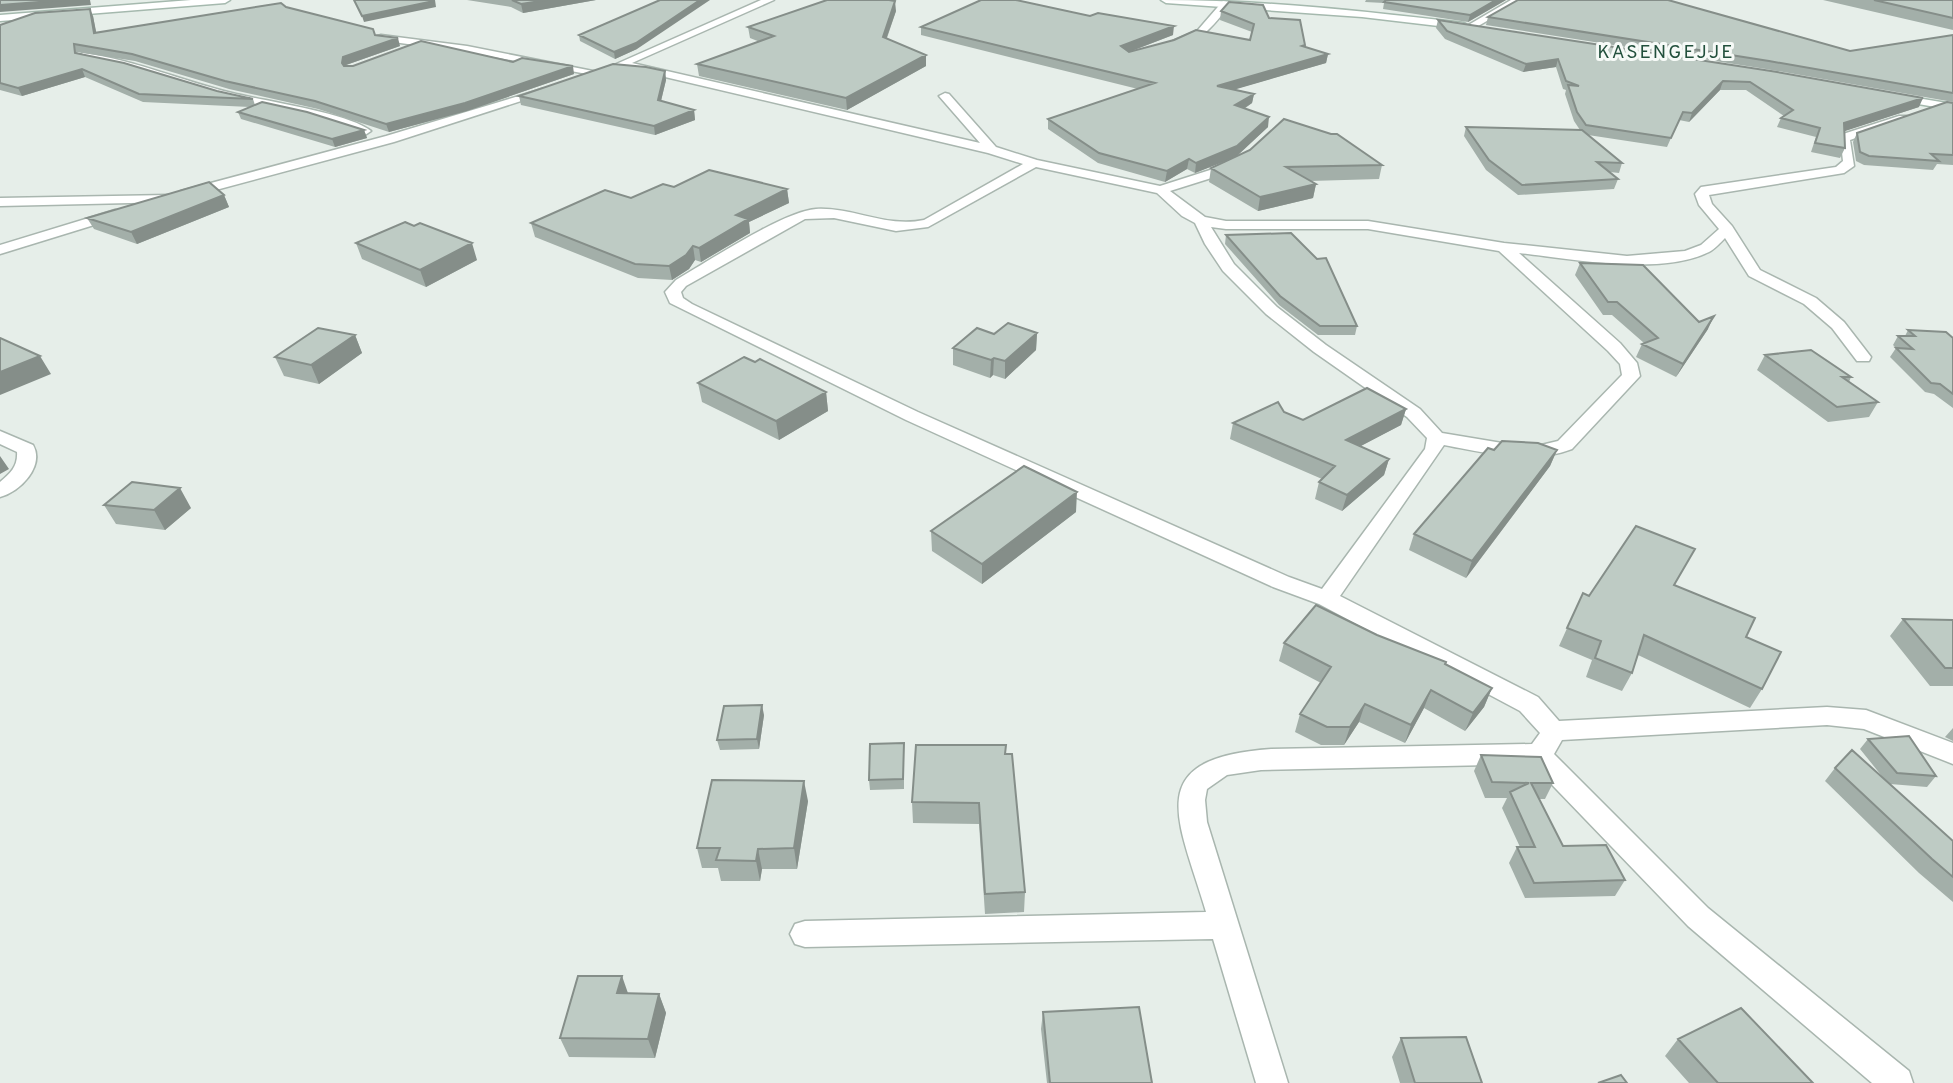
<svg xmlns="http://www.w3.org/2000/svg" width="1953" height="1083" viewBox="0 0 1953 1083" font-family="Overpass,sans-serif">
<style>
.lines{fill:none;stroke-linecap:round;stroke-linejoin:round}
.street-casing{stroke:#a9b6af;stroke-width:3}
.secondary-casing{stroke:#a5b9ae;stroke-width:3}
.street{fill:#fff;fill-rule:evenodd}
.secondary{fill:#fff;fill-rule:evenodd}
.wall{fill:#a3afa9}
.shaded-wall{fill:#858e89}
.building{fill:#becbc4;stroke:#858e89;stroke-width:2}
.labels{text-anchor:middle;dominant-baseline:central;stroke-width:6;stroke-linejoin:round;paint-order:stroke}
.far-quarter-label{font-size:19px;letter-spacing:2px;fill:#22503c;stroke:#f6faf7}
</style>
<rect width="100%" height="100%" fill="#e6eee9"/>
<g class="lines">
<defs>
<path id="street" d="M761,0H774L632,63L980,143L939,96L945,93L949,94L996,147L1037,160L1160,186L1232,163H1240V169L1170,191L1205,217L1226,221H1368L1504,243L1627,256L1685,251L1701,245L1719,229L1699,205L1695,194L1701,187L1836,167L1843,161L1840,135L1899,116H1907V120L1850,140L1854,166L1844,173L1709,195L1712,204L1732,226L1760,270L1816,298L1844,322L1871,357L1869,361H1857L1832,328L1804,304L1749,276L1725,238C1720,243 1715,249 1709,252C1660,276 1572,259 1519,253L1620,343L1637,363L1640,376L1572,449C1530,465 1487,453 1444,445L1340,596L1538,697L1559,721L1827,707L1866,710L1953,743V764L1864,729L1827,725L1562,740L1554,754L1708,908L1909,1071L1913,1083H1872L1688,926L1532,764L1261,770L1227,775L1207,789L1205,800L1207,822L1288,1083H1256L1213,939L805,947L795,944L790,934L795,924L805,921L1206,912C1179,820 1139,758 1271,749L1532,744L1540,733L1520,711L1319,604L1273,587L906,420L670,303L665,292L676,280C707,262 784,211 816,209C853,207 886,228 924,220L1023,164L988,153L614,65ZM1036,167L1157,193L1182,216L1195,223L1205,244L1223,271L1266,314L1314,352L1407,417L1427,438L1425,449L1322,589L1289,577L918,412L692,304L683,298L681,292L686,286L805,219L834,218L896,231L928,227ZM1211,227L1226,229H1368L1499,251L1608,351L1620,364L1622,375L1558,441L1537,446H1520L1442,433L1420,409L1326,345L1277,307L1234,264Z
M1511,0H1523L1473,29L1465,27Z
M1223,1L1231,3C1217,21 1199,47 1173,45V41L1197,31Z
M381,35L467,46L603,73L598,76L467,52L378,40V36Z
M83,53C135,60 182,81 232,93C264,101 349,113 371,131L365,135L310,117L221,97L128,68L79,58L78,56Z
M542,89L552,91L394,142L186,198L179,194L181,191L386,136Z
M169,195L176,199L174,202L0,206V198Z
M115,210L120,211V217L0,254V245Z
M0,431L33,445C45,466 20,492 0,497V482C11,473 18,466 17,452L0,444Z"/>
<path id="secondary" d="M191,0H230L225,3L0,21V15Z
M1161,0C1263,0 1364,11 1464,23L1469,26L1464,29L1362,17L1166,3Z
M1893,94L1953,104V110L1889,99L1887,97Z"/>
</defs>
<use href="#street" class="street-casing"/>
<use href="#secondary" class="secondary-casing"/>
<use href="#street" class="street"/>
<use href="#secondary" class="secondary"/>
</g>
<path class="wall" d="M467,0H596L523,13L511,7Z
M1366,0H1506L1468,22L1383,9L1384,3L1365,2Z
M1823,0H1953V30Z
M286,7L375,35L400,46L346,65V66L513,62L574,74L467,111L389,132L318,109L229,89L135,61L77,52L78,53L217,91L253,99L255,105L364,130L367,138L335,147L241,119L238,112L250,107L143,102L85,77L22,96L0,90V25L93,16L96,33Z
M896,11L887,38L926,66L847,110L699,76L697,64L760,42L750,38L748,27Z
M1221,11L1269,18L1305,45L1304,47L1328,54L1326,63L1235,89L1254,94L1252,103L1244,109L1268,127L1236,156L1382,165L1379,179L1310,181L1316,184L1313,198L1258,211L1209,182L1211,168L1229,159L1195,173L1187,169L1165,182L1098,163L1048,129V119L1138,89L921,35V27L1173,35L1129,52L1250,40L1252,32L1220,20Z
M1488,17L1850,51L1953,35V102L1766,69L1486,25Z
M1438,20L1919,107L1844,131L1845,148L1840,158L1811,152L1816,137L1777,127L1781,118L1784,116L1746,90H1720L1689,122L1679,120L1667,147L1588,135L1622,163L1619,173L1610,172L1618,179L1614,189L1518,195L1486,170L1464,136L1466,127L1580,130L1574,121L1565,94L1566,90L1563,89L1556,67L1523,72L1445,39L1436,28Z
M579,35L637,49L615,59L580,41Z
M665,71L666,80L661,101L694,110L695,120L655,135L521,105L519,96Z
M1953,103V165L1937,164L1933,170L1864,165L1856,161L1853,142L1857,133Z
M674,187L787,189L789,203L749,222L750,233L701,262L695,260L689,269L672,280L638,278L535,237L531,223Z
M224,195L229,207L137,244L94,229L87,218Z
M1226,235L1317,259L1357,326L1355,335H1318L1279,305L1225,244Z
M356,243L477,260L426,287L362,259Z
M1580,263L1699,322L1708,329L1676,377L1636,357L1642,344L1644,343L1612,315H1603L1575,275Z
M1908,330L1953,338V408L1934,394L1925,392L1890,357L1896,348L1893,345L1898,336H1905Z
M1037,333L1036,350L1005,379L993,375L990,378L953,365V348L994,334Z
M355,335L362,353L319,384L284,376L275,357Z
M1765,355L1851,377L1849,382L1878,402L1869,417L1828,422L1757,370Z
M698,383L826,392L828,411L779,440L702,402Z
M1406,409L1401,425L1360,446L1389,459L1384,475L1342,511L1315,499L1319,482L1322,479L1230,439L1233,423L1284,412L1303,420Z
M1494,450H1557L1550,466L1466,578L1409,550L1414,534Z
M104,505L191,508L165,530L116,524Z
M1076,512L982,584L932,551L931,531Z
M1675,585L1746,637L1762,689L1750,708L1638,655L1632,673L1622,691L1586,677L1592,660L1559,646L1583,593L1589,596Z
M1903,619L1953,620V686H1930L1890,636Z
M1377,635L1445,664L1492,688L1484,707L1465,731L1424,708L1405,743L1359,722L1344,745H1321L1295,732L1300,714L1321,683L1279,661L1284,643Z
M764,715L759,749L720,750L717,740Z
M1953,728V741L1945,737Z
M1868,739L1936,776L1927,787L1890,784L1953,841V902L1919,873L1825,781L1835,768L1885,780L1860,749Z
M904,743V789L870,790L869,780Z
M1005,754L1025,892L1024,912L985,914L979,824L913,823L912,802Z
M1481,755L1553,783L1545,799H1539L1563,846L1625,880L1615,896L1525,898L1509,863L1517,847H1520L1502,808L1507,798H1485L1474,771Z
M808,801L797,869H762L760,881H721L718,868H702L697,848Z
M628,993L659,994L666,1013L655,1058L569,1057L560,1038Z
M1043,1012L1152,1083H1047L1041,1029Z
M1401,1038L1482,1083H1400L1392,1057Z
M1678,1039L1813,1083H1689L1665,1056Z"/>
<path class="shaded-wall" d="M65,0H90L91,5L0,12V5Z
M435,0L436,7L364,22L362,16Z
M547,0H596L523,13L521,4Z
M700,0H710L637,49L615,59L614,52Z
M1496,0H1506L1468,22L1470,15Z
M895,1L896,11L883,48V37Z
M90,9L93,16L98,41L94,33Z
M1174,26L1173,35L1121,55V46Z
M398,38L400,46L346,65L344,71L342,63L343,57Z
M1328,54L1326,63L1216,95L1217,86Z
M926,55V66L847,110L846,98Z
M1558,59L1556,67L1523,72L1526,64Z
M573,66L574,74L467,111L389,132L386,124Z
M82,69L85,77L22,96L18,88Z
M665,71L666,80L659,109L658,100Z
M1723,81L1720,90L1689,122L1692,113Z
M1254,94L1252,103L1234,115L1235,105Z
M1923,98L1919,107L1839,133L1844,123Z
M694,110L695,120L655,135L654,126Z
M1269,117L1268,127L1236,157L1195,173L1196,163Z
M364,130L367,138L335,147L332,139Z
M1189,159L1187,169L1165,182L1167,171Z
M1316,184L1313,198L1258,211L1260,197Z
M787,189L789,203L749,222L750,233L701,262L699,248L736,215Z
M224,195L229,207L137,244L131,232Z
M472,243L477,260L426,287L420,270Z
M693,246L695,260L689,269L672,280L669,266Z
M1714,316L1708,329L1676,377L1683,364Z
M1037,333L1036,350L1005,379V361Z
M355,335L362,353L319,384L311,365Z
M40,356L51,374L0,395V372Z
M994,358L993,375L990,378L991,360Z
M826,392L828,411L779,440L776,421Z
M1406,409L1401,425L1342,456L1346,440Z
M1557,450L1550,466L1466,578L1472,561Z
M0,456L9,469L0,474Z
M1389,459L1384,475L1342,511L1347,495Z
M180,488L191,508L165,530L154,510Z
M1077,492L1076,512L982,584V564Z
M1492,688L1484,707L1465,731L1473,713Z
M1431,690L1424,708L1405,743L1411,725Z
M1365,704L1359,722L1344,745L1350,727Z
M762,705L764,715L759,749L757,739Z
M804,781L808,801L797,869L794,848Z
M758,849L762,869L760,881L756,861Z
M622,976L629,996L617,993Z
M659,994L666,1013L655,1058L648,1039Z"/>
<path class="building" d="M0,0H65L0,5Z
M354,0H434V1L362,16Z
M512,0H547L521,4Z
M660,0H700L636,43L614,52L579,35Z
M827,0H889L895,1L883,37L926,55L846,98L697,64L774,36L748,27Z
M981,0H1016L1090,16L1098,13L1174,26L1121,46L1129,52L1174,40L1196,30L1250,40L1254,24L1221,11L1229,2L1263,5L1269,18L1300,20L1305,45L1302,46L1328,54L1217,86L1254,94L1235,105L1269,117L1237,146L1196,163L1189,159L1167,171L1099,153L1048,119L1155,83L921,27Z
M1386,0H1496L1470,15L1384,2Z
M1518,0H1668L1850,51L1953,35V93L1769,61L1488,17Z
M1874,0H1953V18Z
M281,3L286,7L373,29L375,35L398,38L343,57L342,63L344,66H353L421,41L513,62L522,58L573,66L465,103L386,124L315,101L225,81L132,54L74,44L75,53L124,63L217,91L253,99L139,94L82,69L18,88L0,83V25L35,13L90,9L94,33Z
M1438,20L1771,71L1923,98L1844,123L1845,148L1815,143L1820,128L1781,118L1793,110L1750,82L1723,81L1692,113L1683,112L1671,138L1586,125L1577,112L1568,85L1579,86L1566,81L1558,59L1526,64L1447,31Z
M613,64L646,67L665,71L658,100L694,110L654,126L519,96Z
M262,102L307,112L364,130L332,139L238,112Z
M1947,102L1953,103V155L1931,154L1939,161L1869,156L1860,152L1857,133Z
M1284,119L1331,134H1337L1382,165L1286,167L1316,184L1260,197L1211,168L1250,150Z
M1466,127L1582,130L1622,163L1597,162L1618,179L1522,185L1489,160Z
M709,170L787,189L736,215L748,219L699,248L693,246L686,255L669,266L635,264L531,223L605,190L631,198L663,184L674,187Z
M209,182L224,195L131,232L87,218Z
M405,222L414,226L420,223L472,243L420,270L356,243Z
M1291,233L1317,259L1326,258L1357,326H1320L1280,296L1226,235Z
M1580,263L1643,265L1699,322L1714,316L1683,364L1642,344L1658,338L1617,302H1608Z
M1008,323L1037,333L1005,361L994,358L991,360L953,348L977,328L994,334Z
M318,328L355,335L311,365L275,357Z
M1908,330L1946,332L1953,338V394L1940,384L1931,383L1896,348L1913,349L1898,336H1915Z
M0,338L40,356L0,372Z
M1811,350L1851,377H1842L1878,402L1837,407L1765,355Z
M744,357L755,362L760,359L826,392L776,421L698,383Z
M1367,388L1406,409L1346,440L1389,459L1347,495L1319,482L1335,466L1233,423L1278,402L1284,412L1303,420Z
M1502,441L1538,443L1557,450L1472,561L1414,534L1488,448L1494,450Z
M1024,466L1077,492L982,564L931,531Z
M132,482L180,488L154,510L104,505Z
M1636,526L1695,549L1674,585L1755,618L1746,637L1781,652L1762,689L1644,635L1632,673L1595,658L1601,641L1567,628L1583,593L1589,596Z
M1316,605L1377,635L1446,662L1445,664L1492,688L1473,713L1431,690L1411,725L1365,704L1350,727H1327L1300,714L1331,667L1284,643Z
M1903,619L1953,620V668H1945Z
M762,705L757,739L717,740L724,706Z
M1909,736L1936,776L1897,773L1868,739Z
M904,743L903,779L869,780L870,744Z
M916,745H1006L1005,754H1012L1025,892L985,894L979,803L912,802Z
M1852,750L1953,841V877L1932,859L1835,768Z
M1481,755L1541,757L1553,783H1531L1563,846L1606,845L1625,880L1534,883L1517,847H1535L1510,792L1529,783L1492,782Z
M712,780L804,781L794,848L758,849L756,861L716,860L720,848H697Z
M578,976H622L617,993L659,994L648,1039L560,1038Z
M1139,1007L1152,1083H1050L1043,1012Z
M1741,1008L1813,1083H1718L1678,1039Z
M1466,1037L1482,1083H1415L1401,1038Z
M1621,1075L1627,1083H1598Z"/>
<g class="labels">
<g class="far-quarter-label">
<text x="1666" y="53">KASENGEJJE</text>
</g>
</g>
</svg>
